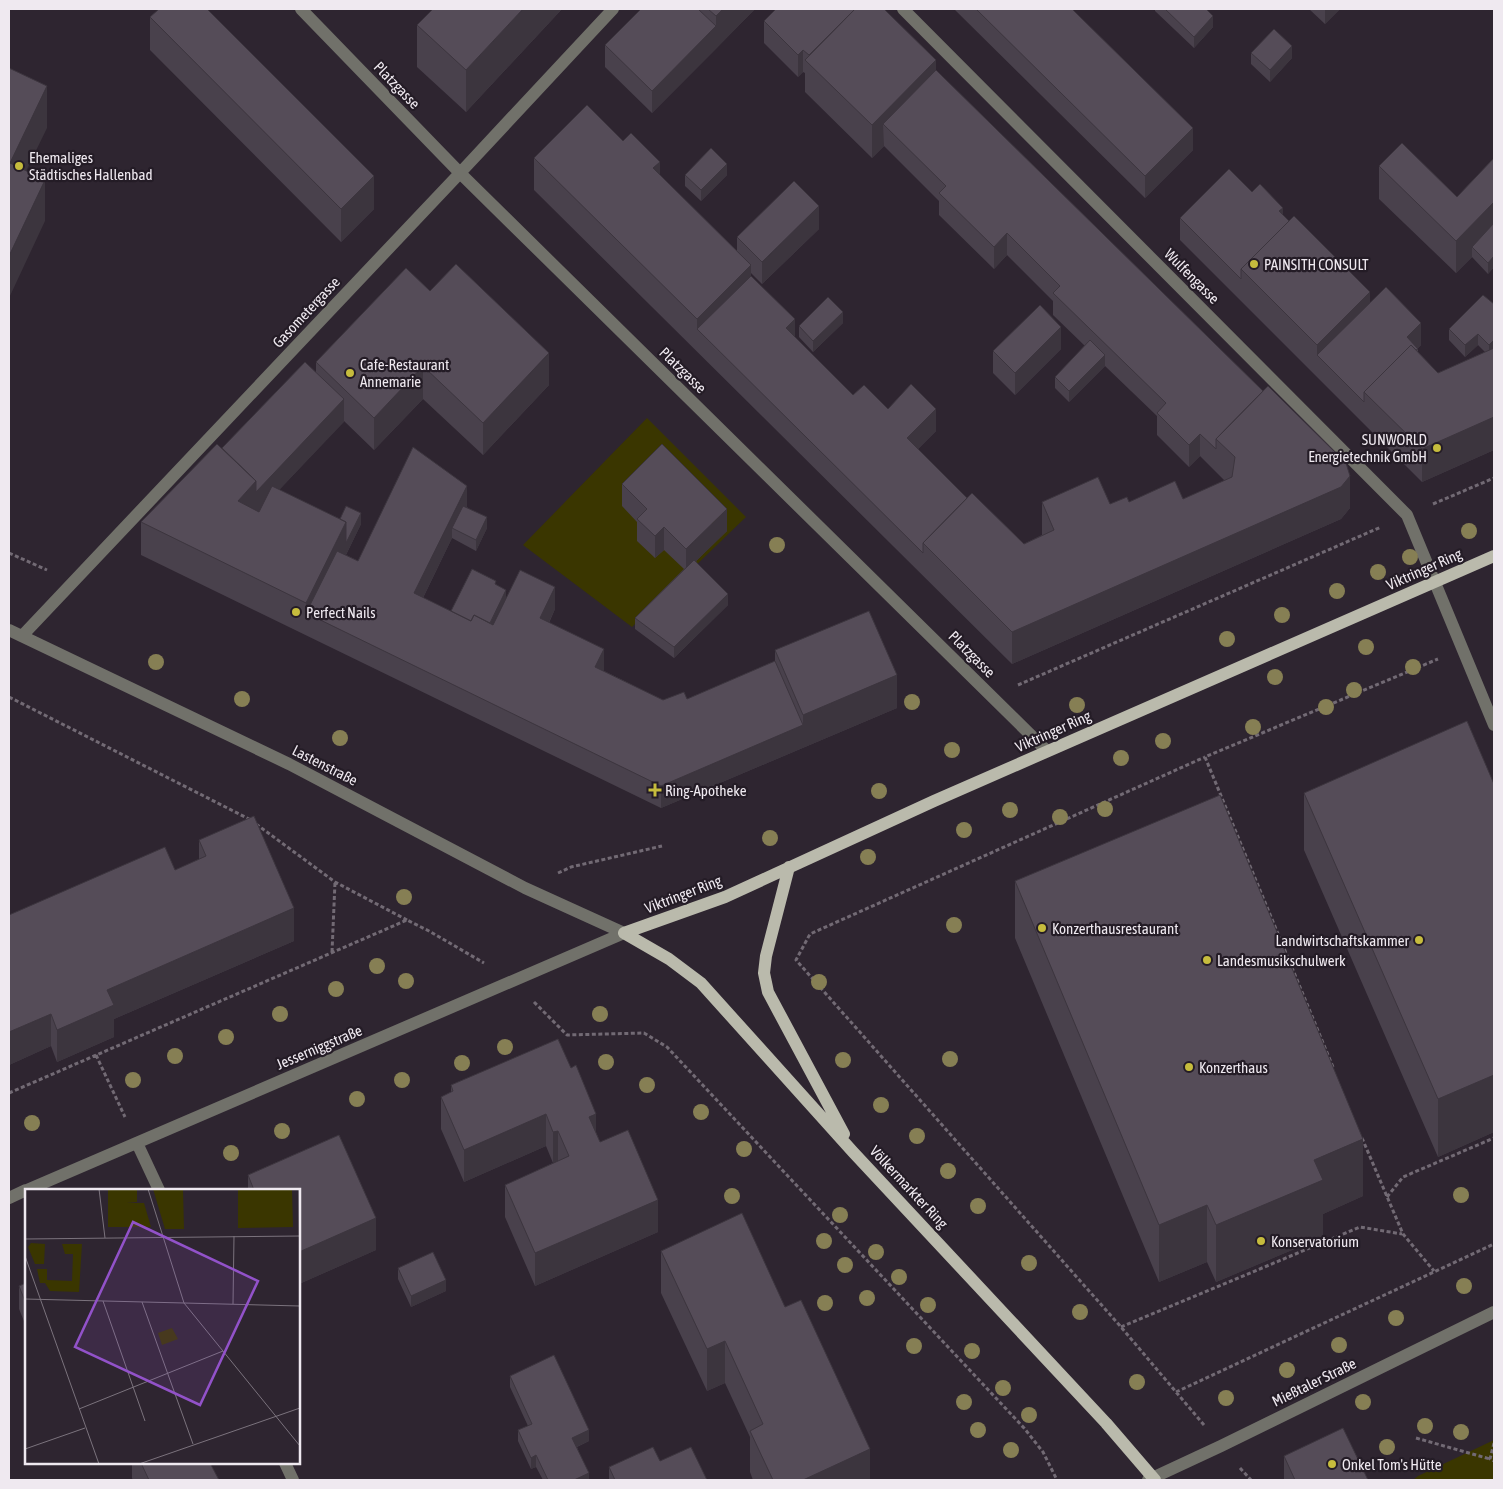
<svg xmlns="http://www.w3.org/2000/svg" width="1503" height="1489" viewBox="0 0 1503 1489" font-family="'Asap Condensed',sans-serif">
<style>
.green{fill:#3a3600}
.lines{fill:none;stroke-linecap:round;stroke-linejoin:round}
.path{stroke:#726a74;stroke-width:3;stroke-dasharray:4 2.5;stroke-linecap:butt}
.minor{stroke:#71716a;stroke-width:12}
.major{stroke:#babaac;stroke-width:12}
.tree{fill:#867f54}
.wall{fill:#49414c}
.shaded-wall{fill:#3c353e}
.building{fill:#554c58;stroke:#3c353e}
.poi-dot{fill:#c6bc3d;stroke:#241c26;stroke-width:2}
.labels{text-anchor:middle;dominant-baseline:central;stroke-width:4.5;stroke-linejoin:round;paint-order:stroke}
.street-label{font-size:15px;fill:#efe9f0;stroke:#241c26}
.poi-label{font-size:15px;fill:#efe9f0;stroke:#241c26;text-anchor:start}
.inset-road{fill:none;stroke:#7b737d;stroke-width:1}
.view{fill:#9252c9;fill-opacity:0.15;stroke:#9252c9;stroke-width:2.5}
.inset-edge{fill:none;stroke:#efe9f0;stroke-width:2.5}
</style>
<rect width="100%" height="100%" fill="#2e2530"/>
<path class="green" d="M647,418L746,517L632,627L523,545Z
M1494,1440V1480H1413L1418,1476Z"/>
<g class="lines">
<path class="path" d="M1433,504L1494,478
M9,553L47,570
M1018,685L1381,527
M9,697L251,820
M256,824L335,882L407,920
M558,873L571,867L662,846
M332,952L335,882
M534,1002L567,1035L644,1033L667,1047L1024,1428L1043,1452L1057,1480
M96,1055L125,1117
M1333,1067L1205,757L1438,659
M9,1093L407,920L429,931L484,963
M1362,1138L1403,1234L1434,1271
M1387,1197L1403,1177L1494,1138
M1121,1327L1360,1227L1402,1234
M1176,1392L1494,1244
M1204,1425L1121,1327L796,960L810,934L1205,757
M1416,1438L1490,1459
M1494,1443L1490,1459L1494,1461
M1240,1468L1251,1480"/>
<path class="minor" d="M301,9L460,173L1047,751
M903,9L1407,515L1494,725
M9,630L289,764L525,888L624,933
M22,636L460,173L613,9
M137,1143L159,1190
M27,1190L624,933
M9,1198L26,1190
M285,1463L293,1480
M1148,1480L1221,1446L1494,1312"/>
<path class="major" d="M789,867L766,956L764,973L768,992L844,1134
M624,933L725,897L934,801L1494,556
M624,933L669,959L701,983L853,1152L1106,1423L1155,1480"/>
</g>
<g class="tree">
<circle cx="1469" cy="531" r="8"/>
<circle cx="777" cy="545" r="8"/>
<circle cx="1410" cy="557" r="8"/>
<circle cx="1378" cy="572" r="8"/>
<circle cx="1337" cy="591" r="8"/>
<circle cx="1282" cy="615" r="8"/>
<circle cx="1227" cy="639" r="8"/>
<circle cx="1366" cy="647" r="8"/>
<circle cx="156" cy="662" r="8"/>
<circle cx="1413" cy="667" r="8"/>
<circle cx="1275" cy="677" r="8"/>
<circle cx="1354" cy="690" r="8"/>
<circle cx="242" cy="699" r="8"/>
<circle cx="912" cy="702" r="8"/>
<circle cx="1077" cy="705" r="8"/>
<circle cx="1326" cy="707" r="8"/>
<circle cx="1253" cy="727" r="8"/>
<circle cx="340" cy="738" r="8"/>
<circle cx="1163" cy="741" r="8"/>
<circle cx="952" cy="750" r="8"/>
<circle cx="1121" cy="758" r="8"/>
<circle cx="879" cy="791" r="8"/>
<circle cx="1105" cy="809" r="8"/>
<circle cx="1010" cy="810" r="8"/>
<circle cx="1060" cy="817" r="8"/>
<circle cx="964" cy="830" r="8"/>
<circle cx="770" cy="838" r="8"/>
<circle cx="868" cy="857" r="8"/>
<circle cx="404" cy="897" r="8"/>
<circle cx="954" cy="925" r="8"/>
<circle cx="377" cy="966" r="8"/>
<circle cx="406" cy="981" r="8"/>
<circle cx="819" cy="982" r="8"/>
<circle cx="336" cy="989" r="8"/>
<circle cx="280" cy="1014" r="8"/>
<circle cx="600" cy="1014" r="8"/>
<circle cx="226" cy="1037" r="8"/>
<circle cx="505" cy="1047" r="8"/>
<circle cx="175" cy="1056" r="8"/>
<circle cx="950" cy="1059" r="8"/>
<circle cx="843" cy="1060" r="8"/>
<circle cx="606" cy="1062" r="8"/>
<circle cx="462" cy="1063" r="8"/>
<circle cx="133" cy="1080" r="8"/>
<circle cx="402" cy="1080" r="8"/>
<circle cx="647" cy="1085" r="8"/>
<circle cx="357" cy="1099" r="8"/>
<circle cx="881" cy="1105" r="8"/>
<circle cx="701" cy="1112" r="8"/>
<circle cx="32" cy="1123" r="8"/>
<circle cx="282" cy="1131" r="8"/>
<circle cx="917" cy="1136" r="8"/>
<circle cx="744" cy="1149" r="8"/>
<circle cx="231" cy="1153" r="8"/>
<circle cx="948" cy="1171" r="8"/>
<circle cx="1461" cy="1195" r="8"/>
<circle cx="732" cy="1196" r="8"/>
<circle cx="978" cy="1206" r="8"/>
<circle cx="840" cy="1215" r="8"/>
<circle cx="824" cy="1241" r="8"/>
<circle cx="876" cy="1252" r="8"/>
<circle cx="1029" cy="1263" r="8"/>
<circle cx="845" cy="1265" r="8"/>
<circle cx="899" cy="1277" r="8"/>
<circle cx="1464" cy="1286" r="8"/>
<circle cx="867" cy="1298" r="8"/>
<circle cx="825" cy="1303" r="8"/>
<circle cx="928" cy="1305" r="8"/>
<circle cx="1080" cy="1312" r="8"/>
<circle cx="1396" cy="1318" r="8"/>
<circle cx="1339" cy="1345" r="8"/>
<circle cx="914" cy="1346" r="8"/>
<circle cx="972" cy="1351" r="8"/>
<circle cx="1287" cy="1370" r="8"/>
<circle cx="1137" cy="1382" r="8"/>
<circle cx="1003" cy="1388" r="8"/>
<circle cx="1226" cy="1398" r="8"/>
<circle cx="964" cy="1402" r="8"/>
<circle cx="1363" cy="1402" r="8"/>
<circle cx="1029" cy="1415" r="8"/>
<circle cx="1425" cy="1426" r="8"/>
<circle cx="978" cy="1430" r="8"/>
<circle cx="1461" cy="1432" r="8"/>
<circle cx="1387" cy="1447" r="8"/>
<circle cx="1011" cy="1450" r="8"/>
</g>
<path class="wall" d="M562,9L466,112L417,67V25Z
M641,9H755L652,113L605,67V45Z
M954,9H1072L1193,150L1145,198Z
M1155,9H1206L1213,27L1194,48L1155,11Z
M1309,9H1340L1325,24Z
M150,17L374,209L341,242L150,50Z
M764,21L936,70L1350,508L1341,519L1012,664L534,190V158L623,141L660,175L737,251V237L819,229L762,284L751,273V276L795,337L853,395L888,409L936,431L918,449L967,498L1024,544L1042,535V502L1110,504L1129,502L1183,499L1225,481L1200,456L1189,467L1157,435V416L1105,366L1069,402L1055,388V377L1085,346L1053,315V301L1007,255L994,269L939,215V201L884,146L872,158L805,92V73L803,72L798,77L764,43Z
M1251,53L1292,58L1270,82L1251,64Z
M1494,158V267L1488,274L1472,257L1456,273L1379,199V166L1457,197Z
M685,175H727L701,201L685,186Z
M1252,192L1283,215L1370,302L1421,345L1418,348V352L1438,373L1485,352L1478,345L1465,357L1449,340V329L1494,304V450L1422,482L1180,240V218Z
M430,291L549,385L483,455L423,399L374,450L344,421L279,490L340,519L361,524L346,555L358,561L467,507L487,528L476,551L452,538L423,598L451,611L496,585L506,598L555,609L549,623L604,671L663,700L687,699L775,661V650L897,708L661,808L141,555V522L222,448L316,372V362Z
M843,323L813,352L799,337V326Z
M1061,349L1015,395L993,373V351Z
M622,484L727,531L696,561L728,605L674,658L635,629V618L684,569L664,550L655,558L637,541V522L622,506Z
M1494,784V1132L1438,1157L1304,850V793Z
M199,840L294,941L114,1019V1037L57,1062L51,1046L9,1065V915L175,870L199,860Z
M1015,881L1363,1196L1323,1214V1237L1216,1282L1207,1262L1159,1282L1015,938Z
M558,1039L600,1142L658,1232L535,1286L505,1217V1185L553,1163L546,1146L464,1182L441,1129V1097L451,1092V1085Z
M339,1135L376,1218V1250L299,1284V1190H248V1175Z
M661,1251L785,1307L870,1480H753L750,1472V1437L725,1383L707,1391L661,1293Z
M398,1268L446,1291L411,1307L398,1279Z
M26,1283V1326L19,1309V1286Z
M510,1376L589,1441L577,1447L589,1480H543L536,1467L531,1469L518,1441V1430L528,1426L510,1387Z
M1284,1456L1368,1480H1285L1284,1479Z
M660,1461L707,1480H609V1467Z
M132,1463H210L219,1480H133L132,1478Z"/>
<path class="shaded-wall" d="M523,9H562L466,112V70Z
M723,9H755L716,49V16Z
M1325,9H1340L1325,24Z
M1213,16V27L1194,48V37Z
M716,26V49L652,113V91Z
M1292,46V58L1270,82V70Z
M803,50V72L798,77V55Z
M936,60V93L883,124L884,146L872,158V125Z
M47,86V128L10,204V163Z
M1193,128V150L1145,198V176Z
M660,162V194L653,168Z
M727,164V175L701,201V190Z
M374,176V209L341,242V209Z
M45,180V221L9,298V256Z
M1494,202V234L1472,247V257L1456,273V241Z
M819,206V229L762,284V262Z
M1283,208V230L1279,211Z
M1007,233V255L994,269V247Z
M1494,256V267L1488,274V263Z
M751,265V298L697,329V319Z
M1370,292V324L1317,355V345Z
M843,312V323L813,352V341Z
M795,319V341L786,328Z
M1421,323V345L1407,359V337Z
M1061,327V349L1015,395V373Z
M1478,334V345L1465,357V345Z
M1494,340V352L1489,357V345Z
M549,353V385L483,455V423Z
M1105,355V366L1069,402V391Z
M423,366V399L374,450V418Z
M344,399V422L238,533V501L256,481Z
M936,409V431L907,460V438Z
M1494,417V450L1422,482V449Z
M1200,434V456L1189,467V445Z
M1350,476V508L1341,519L1012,664V632Z
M467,486V509L452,528V538L414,616V593Z
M727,509V531L686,571V549Z
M361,513V524L315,618L306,613V603L346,522Z
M487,517V528L476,551V540Z
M664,527V550L655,558V536Z
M555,587V609L540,641V618Z
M506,590V601L486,643V632Z
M728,594V605L674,658V647Z
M604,649V671L595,667Z
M897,675V708L661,808V786L803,725V715Z
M294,908V941L114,1019V1037L57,1062V1030L107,990Z
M51,1014V1046L9,1065V1032Z
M1494,1075V1132L1438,1157V1099Z
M546,1114V1146L464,1182V1150Z
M596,1114V1146L589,1117Z
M558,1131V1163L553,1165V1132Z
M1363,1139V1196L1323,1214V1237L1216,1282V1225L1314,1160Z
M658,1200V1232L535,1286V1253Z
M1207,1205V1262L1159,1282V1225Z
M376,1218V1250L299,1284V1252Z
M446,1280V1291L411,1307V1296Z
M725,1341V1383L707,1391V1349Z
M589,1430V1441L572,1449V1438Z
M870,1449V1480H803Z
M536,1455V1467L531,1469V1458Z
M589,1473V1480H574Z"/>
<path class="building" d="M159,9H207L374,176L341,209L150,17Z
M433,9H523L466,70L417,25Z
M641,9H698L716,26L652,91L605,45Z
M708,9H723L716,16Z
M776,9H855L809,55L803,50L798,55L764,21Z
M855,9H884L936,60L872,125L805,60Z
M976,9H1072L1193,128L1145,176Z
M1165,9H1206L1213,16L1194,37Z
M1274,29L1292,46L1270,70L1251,53Z
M9,68L47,86L10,163L45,180L9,256Z
M936,70L1263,391L1216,439V449L1200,434L1189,445L1157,413L1166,403L1053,293L1060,286L1007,233L994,247L939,193L946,186L883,124Z
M587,105L623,141L631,133L660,162L653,168L751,265L697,319L534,158Z
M1402,143L1457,197L1494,158V202L1456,241L1379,166Z
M711,148L727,164L701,190L685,175Z
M1229,169L1252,192L1260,184L1283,208L1279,211L1289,221L1241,269V279L1180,218Z
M794,181L819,206L762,262L737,237Z
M1294,216L1370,292L1317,345L1241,269Z
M1494,223V256L1488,263L1472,247Z
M456,264L549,353L483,423L423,366L374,418L316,362L406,268L430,291Z
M751,276L795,319L786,328L853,395L864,385L888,409L911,384L936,409L907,438L967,498L923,543V553L697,329Z
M1386,287L1421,323L1407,337L1418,349L1416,350L1411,345L1364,392V402L1317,355Z
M1483,295L1494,304V340L1489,345L1478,334L1465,345L1449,329Z
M828,297L843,312L813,341L799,326Z
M1040,305L1061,327L1015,373L993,351Z
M1090,340L1105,355L1069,391L1055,377Z
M1411,345L1438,373L1494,348V417L1422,449L1364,392Z
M305,362L344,399L256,492V481L222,448Z
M1268,386L1346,463L1350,476L1341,487L1012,632L923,543L972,493L1024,544L1054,530L1042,502L1098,477L1110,504L1127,497L1129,502L1175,481L1183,499L1232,477L1235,457L1216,439Z
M217,444L256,481L238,501L259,512L272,486L346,522L306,603L141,522Z
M662,444L727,509L686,549L664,527L655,536L637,519L647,509L622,484Z
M413,447L467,486L414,593L471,621L474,615L493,625L520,570L555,587L540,618L604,649L595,667L663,700L684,692L687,699L775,661L803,725L661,786L306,613L337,551L358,561Z
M346,506L361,513L346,543V522L340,519Z
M463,506L487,517L476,540L452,528Z
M694,560L728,594L674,647L635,618Z
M472,569L496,581L495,584L506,590L490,623L474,615L471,621L451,611Z
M869,611L897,675L803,715L775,650Z
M1467,721L1494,784V1075L1438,1099L1304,793Z
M1220,795L1363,1139L1314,1160L1323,1180L1216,1225L1207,1205L1159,1225L1015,881Z
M254,816L294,908L107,990L114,1005L57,1030L51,1014L9,1032V915L165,847L175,870L206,856L199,840Z
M558,1039L571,1068L576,1065L596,1114L589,1117L600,1142L628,1130L658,1200L535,1253L505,1185L569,1156L558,1131L553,1132L546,1114L464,1150L441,1097L453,1091L451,1085Z
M339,1135L376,1218L299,1252V1190H254L248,1175Z
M742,1213L785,1307L801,1300L870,1449L803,1480H773L750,1431L763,1424L725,1341L707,1349L661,1251Z
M433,1252L446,1280L411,1296L398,1268Z
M26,1283V1304L19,1286Z
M554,1355L589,1430L572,1438L589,1473L574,1480H548L536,1455L531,1458L518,1430L532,1424L510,1376Z
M1343,1428L1368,1480H1295L1284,1456Z
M653,1447L660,1461L691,1447L707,1480H615L609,1467Z
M141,1463H210L219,1480H149Z"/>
<g class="poi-dot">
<circle cx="19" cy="166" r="5"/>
<circle cx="1254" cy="264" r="5"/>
<circle cx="350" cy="373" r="5"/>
<circle cx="1437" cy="448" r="5"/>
<circle cx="296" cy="612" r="5"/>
<path d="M652.5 782.5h5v5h5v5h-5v5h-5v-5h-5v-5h5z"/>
<circle cx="1042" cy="928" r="5"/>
<circle cx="1419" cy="940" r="5"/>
<circle cx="1207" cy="960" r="5"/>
<circle cx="1189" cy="1067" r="5"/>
<circle cx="1261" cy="1241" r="5"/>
<circle cx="1332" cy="1464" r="5"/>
</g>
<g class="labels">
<g class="street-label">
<text transform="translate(397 85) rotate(46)">Platzgasse</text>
<text transform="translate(1192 276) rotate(45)">Wulfengasse</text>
<text transform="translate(306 312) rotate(-47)">Gasometergasse</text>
<text transform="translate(683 370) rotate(44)">Platzgasse</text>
<text transform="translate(1424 569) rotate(-24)">Viktringer Ring</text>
<text transform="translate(972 654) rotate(45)">Platzgasse</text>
<text transform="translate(1053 731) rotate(-24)">Viktringer Ring</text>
<text transform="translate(325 765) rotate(27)">Lastenstraße</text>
<text transform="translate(683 894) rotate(-21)">Viktringer Ring</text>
<text transform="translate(319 1047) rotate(-23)">Jesserniggstraße</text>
<text transform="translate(909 1187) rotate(47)">Völkermarkter Ring</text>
<text transform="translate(1314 1382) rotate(-26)">Mießtaler Straße</text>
</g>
<g class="poi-label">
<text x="29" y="157">Ehemaliges<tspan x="29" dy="17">Städtisches Hallenbad</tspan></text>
<text x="1264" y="264">PAINSITH CONSULT</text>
<text x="360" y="364">Cafe-Restaurant<tspan x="360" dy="17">Annemarie</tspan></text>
<text x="1427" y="439" text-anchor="end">SUNWORLD<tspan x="1427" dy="17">Energietechnik GmbH</tspan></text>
<text x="306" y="612">Perfect Nails</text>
<text x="665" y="790">Ring-Apotheke</text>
<text x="1052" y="928">Konzerthausrestaurant</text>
<text x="1409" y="940" text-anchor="end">Landwirtschaftskammer</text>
<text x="1217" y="960">Landesmusikschulwerk</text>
<text x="1199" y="1067">Konzerthaus</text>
<text x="1271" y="1241">Konservatorium</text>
<text x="1342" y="1464">Onkel Tom's Hütte</text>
</g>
</g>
<g transform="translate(25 1189)">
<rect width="275" height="275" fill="#2e2530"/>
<path d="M83,0H112V13L102,14H119L126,38H83ZM128,0H158L159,40H140ZM213,0H267L268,38L213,39ZM6,54L20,55L19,75H10L3,58ZM37,55H57L54,103L25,102L20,94H15L12,80H22V91L47,92L48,65H40ZM147,139L153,150L137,156L133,144Z" fill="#3a3600"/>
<path class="inset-road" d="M74,0L80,49M123,0L159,114M274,0L275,101M0,50L275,47M0,67L74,275M0,110L159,114M78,112L120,232M117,113L168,255M159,114L275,257M159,114L275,117M208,115L209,47M54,220L198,162M0,260L60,239M114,275L275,219"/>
<path class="view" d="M108,33L233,92L175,216L50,158Z"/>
<rect width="275" height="275" class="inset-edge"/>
</g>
<rect width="1503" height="1489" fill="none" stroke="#efe9f0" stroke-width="20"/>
</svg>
